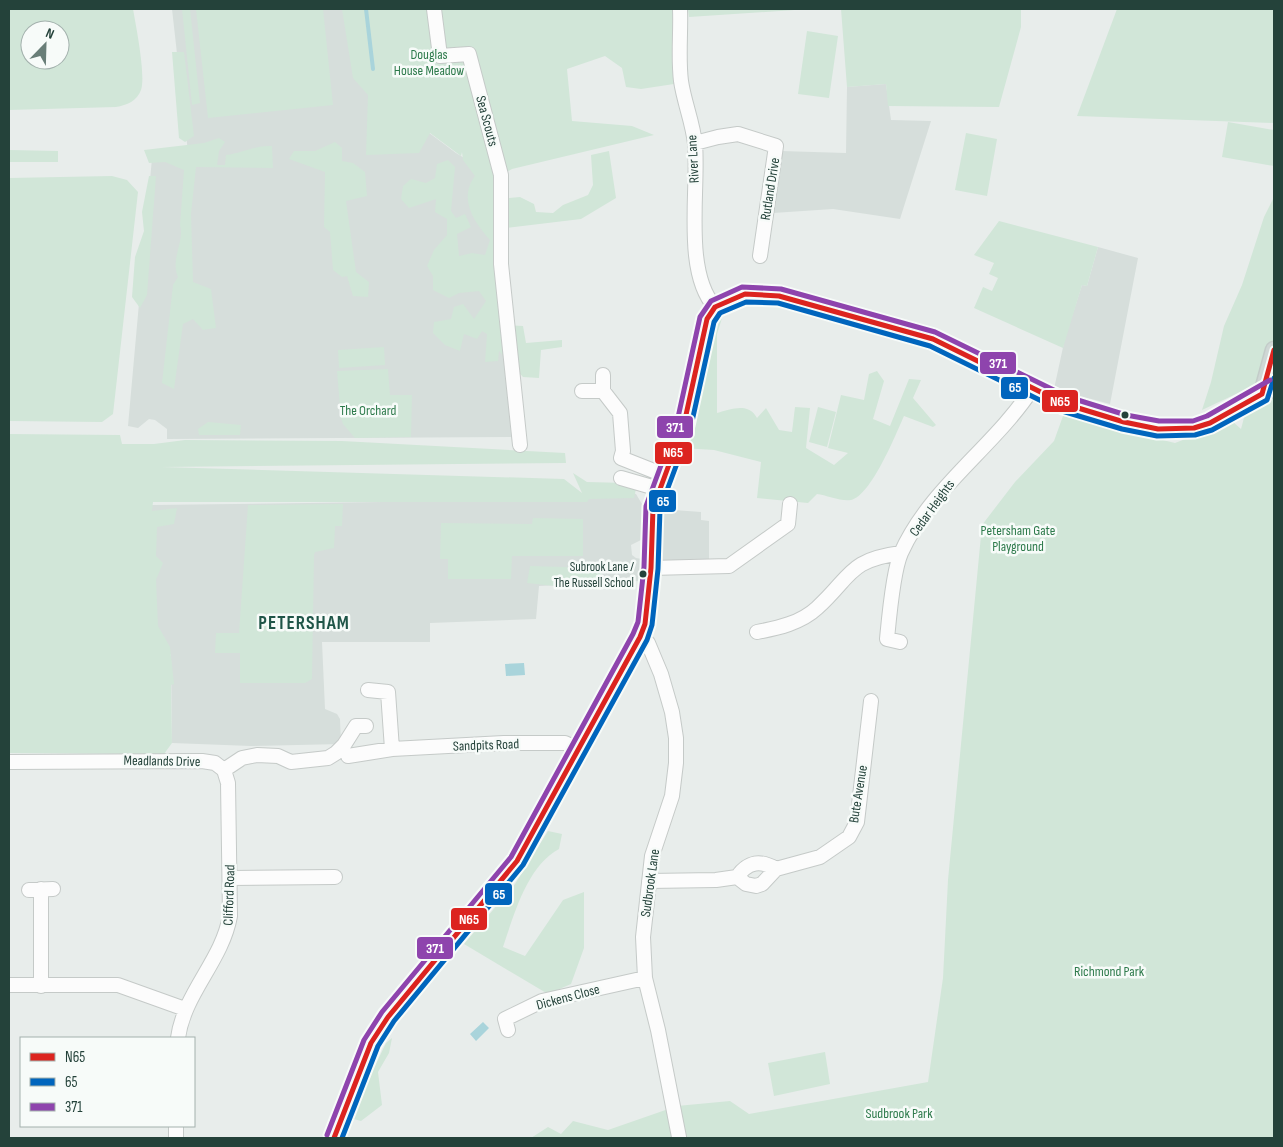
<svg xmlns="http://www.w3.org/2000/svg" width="1283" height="1147" viewBox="0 0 1283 1147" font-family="'Sofia Sans Condensed',sans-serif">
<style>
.built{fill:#d6dedb}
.green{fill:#d1e6d8;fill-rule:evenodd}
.water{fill:#a9d4db}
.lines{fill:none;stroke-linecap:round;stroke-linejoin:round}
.stream{stroke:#a9d4db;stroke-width:4}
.minor-casing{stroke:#c5cac8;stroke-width:16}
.major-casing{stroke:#c3ccc9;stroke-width:19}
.minor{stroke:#fcfcfc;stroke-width:14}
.major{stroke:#cfd7d5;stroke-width:16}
.bus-1-casing{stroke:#f7fbf9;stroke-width:9}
.bus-2-casing{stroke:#f7fbf9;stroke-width:9}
.bus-3-casing{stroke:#f7fbf9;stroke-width:9}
.bus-1{stroke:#dc241f;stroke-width:5}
.bus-2{stroke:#0065bd;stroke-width:5}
.bus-3{stroke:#8e44ad;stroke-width:5}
.bus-dot{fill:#24423a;stroke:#f7fbf9;stroke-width:2}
.labels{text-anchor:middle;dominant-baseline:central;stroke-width:5;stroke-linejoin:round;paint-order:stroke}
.bus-label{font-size:13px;fill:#24423a;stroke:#f7fbf9;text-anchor:end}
.park-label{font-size:14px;fill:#2d7a4b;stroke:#f7fbf9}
.street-label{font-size:14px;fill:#24423a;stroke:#f7fbf9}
.district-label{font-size:19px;font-weight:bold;letter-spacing:1px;fill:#1f5548;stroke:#f7fbf9}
.line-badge{stroke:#f7fbf9;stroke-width:2}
.badge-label{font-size:14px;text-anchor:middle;font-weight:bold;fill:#fff}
</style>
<rect width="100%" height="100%" fill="#e8edeb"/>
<path class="built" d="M172,9H350L361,82L456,153L499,179L511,437L167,439V429L155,420L149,419L138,428L128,426L152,158L189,161Z
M886,84L891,120L931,121L900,219L833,209L773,213L781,151L846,153L847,87Z
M1098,247L1138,258L1110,404L1054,389L1065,338L1082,285L1087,286Z
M630,492L636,494L642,504L643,539L631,545L632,555L636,558L642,559L639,581L539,586L536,619L430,623V642H322L325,709L337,714L340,719L341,744L251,746L172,743L171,655L148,627L152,505L531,500Z
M660,509L701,512V520L709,521V560L657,561Z"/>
<path class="green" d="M9,9H133C136,26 146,76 141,90C137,101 127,105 116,107L9,110ZM30,30H60V60H30Z
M182,9H190L200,103L192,105Z
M196,9H323L333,105L208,118Z
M342,9H673L674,84L641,89L626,87L622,68L605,56L567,69L572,121L632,126L654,135L512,169L501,175L507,184L509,198L520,197L534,204L536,212L553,213L563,205L588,195L593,185L591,155L609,151L616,198L581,219L498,229L503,325L523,326L526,343L562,340V347L541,350L539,378L523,377L499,351L498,361L485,362L487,334L482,331L477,339L464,334L460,351L445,345L433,333L434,322L451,319L454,307L463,304L474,319L486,301L479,291L459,293L449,298L433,290V276L427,266L434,250L447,235V219L435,212L436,199L409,208L401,199L403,186L411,179L426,183L435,178L437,164L448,160L455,167L451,211L456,218L465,214L471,227L457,234L459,256L472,253L485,255L490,240C474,222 458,199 475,176L463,160L462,152L461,156L430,133L419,153L366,155L368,95L353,78Z
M688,9H809L689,17Z
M841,9H1021V27L999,107L888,106L886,84L847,87Z
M1117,9H1274V123L1077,116Z
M807,31L838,36L829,98L798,94Z
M172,52H184L194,136L185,142L179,138Z
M1228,122L1274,130V166L1222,157Z
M966,133L997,139L987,196L955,190Z
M219,138L225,142L219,151L217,165H225L226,155C243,153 255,145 272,146L273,168L196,167L191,214L193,282L211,289L216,328L203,330L193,319L183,324L174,389L162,383L173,285L178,277C170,258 185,242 180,225L184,170L165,162L149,163L144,150L204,143Z
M335,142L342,148V161L353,163L365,172L367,196L346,201L356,272L369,282L368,297L353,296L347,276L342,277L333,270L330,232L324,227L325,172L289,159L294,151H315Z
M9,150L58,151V162H9Z
M112,176L127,180L138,192L113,414L102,422L9,421V178Z
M149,176H156L147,295L140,308L132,297L135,257L144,231L142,212Z
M1274,197V376L1202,410L1211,382L1224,326L1242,285L1264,217Z
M999,221L1098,247L1087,286L1082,285L1063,348L974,308L983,287L992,291L998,278L989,274L994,263L974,255Z
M724,312L717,334V413C731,409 749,402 757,418L766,408L779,430L792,432L795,407L810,408L806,448L834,465L848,453L828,448L841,395L864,400L869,374L877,371L884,381L873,419L890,426L909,379L921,380L913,398L936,425L933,427L904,416C896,434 871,496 851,500C842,502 826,495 817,494L808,503L757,498L761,462L714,450L682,448L716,316Z
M384,347L385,365L339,368L338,350Z
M388,369L390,395H412L411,437L355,438L343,424L341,418L337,371Z
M1274,397V1138H531L548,1127L561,1134L573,1121L608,1130L677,1106L730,1101L749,1114L928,1082L943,978L948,880L982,525L1015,482L1054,441L1063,416L1175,443L1232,421L1241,429L1245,414Z
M818,407L836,412L827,447L809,442Z
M208,422L241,425L240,435H199L198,429Z
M9,434L120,435L122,444H154L185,440L342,441L565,453L566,463L162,467L564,479L582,493L573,473L587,482L626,483L636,489L634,498L589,499L587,502H153L152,511L177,508L174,524L157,527L156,556L163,563L156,580L158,626L170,647L174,684L171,685L172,743L164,754L9,753Z
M343,504L342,526H335L334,548L315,552L314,555L312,679L305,683H240V653H215L216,633H239L248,505Z
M533,518L583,519V556H512L511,579H448V559H440L441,523L532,524Z
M530,566L595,568L603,572L599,578L578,580L555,586L527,583Z
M548,831L562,834L559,849C527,866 514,915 503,947L525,956L563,900L584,892V948L571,984L548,994L464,944L515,884Z
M392,1038L389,1053L378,1072L382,1105L361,1121L350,1118L386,1043Z
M825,1052L830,1084L774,1096L768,1063Z"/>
<path class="water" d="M524,663L525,675L506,676L505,664Z
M483,1022L489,1028L476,1041L470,1034Z"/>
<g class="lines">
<path class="stream" d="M366,9L373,69"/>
<defs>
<path id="minor" d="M434,9L440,56L469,54L501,175V264L520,445
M680,9C681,33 678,57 681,81C684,102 693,123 695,144C699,189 683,272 715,307
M695,143L718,137L738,134L776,146L760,256
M603,375V391L620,413L623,451L621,458L664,475
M582,391H603
M621,478L659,489
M651,568L729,566L788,524L790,504
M757,632C778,628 801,623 817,608C852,576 848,560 901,553
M640,637L648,643L661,674L672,712L676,738V763L672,796L652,856L643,937L645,978L658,1030L679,1137
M900,642L887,639C889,618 893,571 901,553C930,488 994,447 1032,389
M368,690L388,692L392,749
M348,756L392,749L504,743H565L578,749
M9,762L202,761L215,763L224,770
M224,770L242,758L257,755L278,756L291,762L328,758L336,753L344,745L356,726H366
M737,877C748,861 761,860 776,869
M230,878L335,877
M649,881L716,880L737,877L746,884L756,886L762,884L776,869L820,857L849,837L857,822L871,701
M41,889V986
M29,890L53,889
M9,985H118L185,1009
M508,1030L505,1019L542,1001L645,978
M178,1038C184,993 222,961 230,916L228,783L224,770
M176,1138V1126"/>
<path id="major" d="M1262,394L1274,350
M334,1138L371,1043L388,1017L517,861L640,637L645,624L651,568L653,508L684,424L707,319L715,307L745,294L779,296L933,339L1065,404L1124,422L1158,429L1194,428L1210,423L1274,387"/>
</defs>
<use href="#minor" class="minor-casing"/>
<use href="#major" class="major-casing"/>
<use href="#minor" class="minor"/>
<use href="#major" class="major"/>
<defs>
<path id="bus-1" d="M334,1138L371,1043L388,1017L517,861L640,637L645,624L651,568L653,508L684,424L707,319L715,307L745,294L779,296L933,339L1065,404L1124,422L1158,429L1194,428L1210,423L1262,394L1274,350"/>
<path id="bus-2" d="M342,1138L378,1046L394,1021L523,865L647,640L652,625L658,569L660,509L691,426L714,322L720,313L746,302L778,303L930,346L1062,411L1122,429L1157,436L1195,435L1212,430L1267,400L1274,378"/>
<path id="bus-3" d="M327,1135L364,1040L382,1012L511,857L633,634L638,622L644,567L646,506L677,422L700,317L711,301L742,287L781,289L935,332L1068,397L1126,415L1159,421H1193L1207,416L1270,380"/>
</defs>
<use href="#bus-1" class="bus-1-casing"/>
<use href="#bus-2" class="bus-2-casing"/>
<use href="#bus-3" class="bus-3-casing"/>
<use href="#bus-1" class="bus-1"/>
<use href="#bus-2" class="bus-2"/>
<use href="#bus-3" class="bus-3"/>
</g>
<g class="bus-dot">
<circle cx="1125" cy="415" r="4.5"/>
<circle cx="643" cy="574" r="4.5"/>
</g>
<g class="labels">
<g class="bus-label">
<text x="634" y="567">Subrook Lane /<tspan x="634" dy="16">The Russell School</tspan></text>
</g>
<g class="park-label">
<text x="429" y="54">Douglas<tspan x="429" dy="16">House Meadow</tspan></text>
<text x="368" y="410">The Orchard</text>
<text x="1018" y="530">Petersham Gate<tspan x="1018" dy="16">Playground</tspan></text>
<text x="1109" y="971">Richmond Park</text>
<text x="899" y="1113">Sudbrook Park</text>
</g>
<g class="street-label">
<text transform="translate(487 121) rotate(75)">Sea Scouts</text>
<text transform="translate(693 159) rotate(-93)">River Lane</text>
<text transform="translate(770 189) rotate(-81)">Rutland Drive</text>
<text transform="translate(932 508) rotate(-54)">Cedar Heights</text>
<text transform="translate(486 745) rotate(-2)">Sandpits Road</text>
<text transform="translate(162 761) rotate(1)">Meadlands Drive</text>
<text transform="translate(858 794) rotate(-81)">Bute Avenue</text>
<text transform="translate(650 883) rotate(-82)">Sudbrook Lane</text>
<text transform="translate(229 895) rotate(-88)">Clifford Road</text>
<text transform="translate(568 997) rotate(-15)">Dickens Close</text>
</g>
<g class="district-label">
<text x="304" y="623">PETERSHAM</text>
</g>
</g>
<g class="line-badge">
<rect x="979" y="351" width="38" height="24" rx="5" fill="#8e44ad"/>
<rect x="1000" y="376" width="29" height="24" rx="5" fill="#0065bd"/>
<rect x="1041" y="389" width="38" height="24" rx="5" fill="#dc241f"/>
<rect x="656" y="415" width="38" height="24" rx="5" fill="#8e44ad"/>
<rect x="654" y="441" width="39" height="24" rx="5" fill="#dc241f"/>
<rect x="648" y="489" width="29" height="24" rx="5" fill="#0065bd"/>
<rect x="484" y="882" width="29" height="24" rx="5" fill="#0065bd"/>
<rect x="450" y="907" width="38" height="24" rx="5" fill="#dc241f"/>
<rect x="416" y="936" width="38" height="24" rx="5" fill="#8e44ad"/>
</g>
<g class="badge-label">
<text x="998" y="368">371</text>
<text x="1015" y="392">65</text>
<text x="1060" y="406">N65</text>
<text x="675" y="432">371</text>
<text x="673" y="457">N65</text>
<text x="663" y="506">65</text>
<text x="499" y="899">65</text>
<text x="469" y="924">N65</text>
<text x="435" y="953">371</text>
</g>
<rect width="1283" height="1147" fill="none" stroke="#24423a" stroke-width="20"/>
<rect x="20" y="1037" width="175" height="90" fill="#f7fbf9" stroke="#a3b1ad"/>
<rect x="30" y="1053" width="25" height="8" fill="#dc241f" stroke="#a3b1ad"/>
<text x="65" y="1062" font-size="15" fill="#24423a">N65</text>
<rect x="30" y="1078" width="25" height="8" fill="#0065bd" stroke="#a3b1ad"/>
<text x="65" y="1087" font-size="15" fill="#24423a">65</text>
<rect x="30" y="1103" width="25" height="8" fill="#8e44ad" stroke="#a3b1ad"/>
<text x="65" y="1112" font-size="15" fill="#24423a">371</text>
<g transform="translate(45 45) rotate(23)"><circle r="24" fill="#f7fbf9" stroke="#a3b1ad"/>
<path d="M0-4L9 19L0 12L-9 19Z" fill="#697e78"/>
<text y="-8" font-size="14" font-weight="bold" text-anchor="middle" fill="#24423a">N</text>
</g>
</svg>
